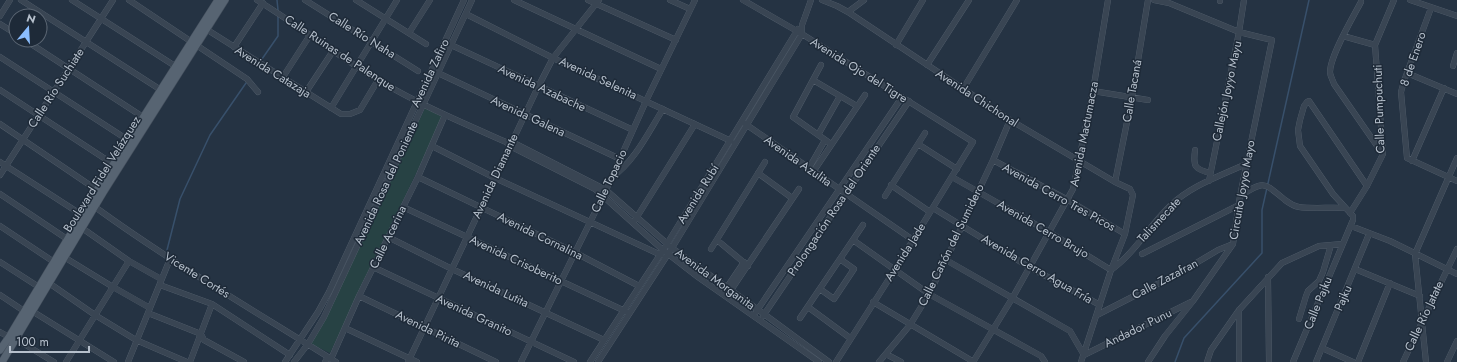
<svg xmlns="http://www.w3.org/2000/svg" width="1457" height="362" viewBox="0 0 1457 362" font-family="Jost,sans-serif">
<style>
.green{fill:#274244}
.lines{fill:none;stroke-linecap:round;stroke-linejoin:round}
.stream{stroke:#38506b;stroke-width:1.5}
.minor-casing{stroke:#576370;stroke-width:6}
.major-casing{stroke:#434e5c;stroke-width:8}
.minor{stroke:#394553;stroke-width:5.5}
.major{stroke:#576472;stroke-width:7}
.labels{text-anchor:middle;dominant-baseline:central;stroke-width:3;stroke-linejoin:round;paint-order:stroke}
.street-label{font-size:12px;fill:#b6c0cc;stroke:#1e2a38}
</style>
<rect width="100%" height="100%" fill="#253343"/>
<path class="green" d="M425,108L443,117L330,353L311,344Z"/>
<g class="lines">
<path class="stream" d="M277,0L278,10
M262,59L278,36V16
M167,250L180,199L210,135L246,83
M1175,362L1184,338L1262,253V210L1309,0"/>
<defs>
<path id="minor" d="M21,0L164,92
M72,0L175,66
M129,0L247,79L258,92
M257,0C299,26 338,56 380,81C420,105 463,123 506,142L510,146L595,189L663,250L698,277L819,362
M305,0L418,71
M356,0L426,44
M514,0L661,69
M588,0L676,40
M670,0L690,9
M743,0L802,34L973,142L894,271L836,362
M822,0L837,6L848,12L1010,120L1115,182L1130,189L1133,195L1125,234L1111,270L1081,362
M1410,0L1457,16
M1220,1V0
M1361,2C1353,17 1330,56 1330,72C1330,76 1333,80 1334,84L1382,153
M1431,8L1404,81L1401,92L1407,158L1457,181
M848,12L864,0
M466,14L553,58L731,141
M0,16L10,0
M0,24L16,34
M206,29L341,114H350L360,110L378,80
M409,33L430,0
M1343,36L1375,45
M25,40L143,117
M451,45L633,130
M896,45L923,0
M234,47L263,3
M0,57L128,140
M821,65L793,117L831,144
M927,65L969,0
M1453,66L1457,53
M438,73L620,159
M1407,73L1457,94
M283,77L310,35
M813,80L857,106
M963,89L1017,0
M0,90L113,164
M1093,91L1148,100
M306,92L333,51
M331,108L397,0
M744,123L913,240
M0,124L97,190
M818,135L840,96
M509,142H512L606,190L672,248L764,314L829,362
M918,144L957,169
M432,146L495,178L661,255
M1195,150C1193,166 1194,169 1210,173
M993,160L1068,200L1125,234
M1412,161L1444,88
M0,162L82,215
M809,168L825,140
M813,172L865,95
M758,173L792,198
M0,175L113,0
M418,177L574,252L639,286
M952,177L1049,232L1111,270C1135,253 1149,226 1170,206C1190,186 1220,176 1246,164
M611,178C635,161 648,133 663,109
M1209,181L1239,32L1244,0
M1115,182L1132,97L1148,0
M891,185L930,212
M0,194L67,239
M885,196L925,133
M1240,196C1265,180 1263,182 1285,200C1289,203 1293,206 1299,207C1313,209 1330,207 1345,208
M95,207C172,263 255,311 336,362
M403,207L627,312
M933,208L1029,267L1100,305
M1350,213L1367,186L1383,154L1375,45L1394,0
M635,220L695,124
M0,226L54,262
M1351,226L1390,241L1457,274
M82,228L129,261L161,279
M388,237L452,269L604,340
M717,240L748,266
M853,240L929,294L1041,356L1045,362
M711,249L765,162
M1142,254L1239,205
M64,257L113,287L150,308
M946,260L1070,331L1084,355L1191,302
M0,262L42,289
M373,267L574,362
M1355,269L1420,296
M1268,277L1269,362
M49,283L95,315L136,340L187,362
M160,285L212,304L290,355
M820,289L834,299L854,269L840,259
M725,290L744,262
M729,293L799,189
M0,295L24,311
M359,296L496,362
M873,302L974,362
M808,307L850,338
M1239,310V362
M32,311L114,362
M756,312L902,97
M148,313L201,334L204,340L244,362
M1097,315L1181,272L1218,250L1233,244
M763,316L909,101
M800,318L863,225
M1299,319L1306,296L1308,291L1319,281L1323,272L1331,245
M345,328L417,362
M0,332L9,337
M16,339L54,362
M1322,348L1353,362
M886,354L901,362
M331,359L359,296L418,177L445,115
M66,362L129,261
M128,362L170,259
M190,362L212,304
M285,362L318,312L329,292L464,0
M294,362L308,344L324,317L472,0
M325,362L328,357
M408,362L538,87L553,58L599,0
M521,362L606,190L646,101L695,0
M590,362L667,244L798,29
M598,362L672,248L802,34V25L811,0
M879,362L910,325L929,294L946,260L993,160L1010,120
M973,362L1013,297L1073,189L1093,91L1108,0
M1148,362L1165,336L1193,301L1233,244L1240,196L1272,40L1239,32L1169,3L1154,0
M1207,362L1211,350L1239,310L1282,263L1319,246L1342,244
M1293,362L1353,220V216L1333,194L1300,146L1298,130L1300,120L1304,106L1307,102L1309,101L1367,186
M1316,362L1369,234
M1358,362L1390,283
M1403,362L1457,249
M1426,362L1415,254L1457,158
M1447,362L1457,341"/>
<path id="major" d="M0,350L9,337L97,190L218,0
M2,362L104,191L225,0"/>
</defs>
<use href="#minor" class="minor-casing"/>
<use href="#major" class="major-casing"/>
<use href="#minor" class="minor"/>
<use href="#major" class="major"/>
</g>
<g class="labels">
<g class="street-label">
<text transform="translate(362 35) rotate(32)">Calle Río Naha</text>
<text transform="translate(340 53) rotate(33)">Calle Ruinas de Palenque</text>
<text transform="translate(1413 59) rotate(-71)">8 de Enero</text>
<text transform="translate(859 70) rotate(32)">Avenida Ojo del Tigre</text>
<text transform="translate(273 72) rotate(32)">Avenida Catazaja</text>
<text transform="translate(430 73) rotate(-65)">Avenida Zafiro</text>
<text transform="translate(598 78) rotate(25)">Avenida Selenita</text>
<text transform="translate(56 88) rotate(-57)">Calle Río Suchiate</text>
<text transform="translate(542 88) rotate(25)">Avenida Azabache</text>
<text transform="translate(1132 91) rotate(-80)">Calle Tacaná</text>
<text transform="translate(1227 91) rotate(-78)">Callejón Joyyo Mayu</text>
<text transform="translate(977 98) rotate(33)">Avenida Chichonal</text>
<text transform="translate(1379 109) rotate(-92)">Calle Pumpuchuti</text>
<text transform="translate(528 116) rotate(25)">Avenida Galena</text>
<text transform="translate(1084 134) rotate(-79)">Avenida Mactumacza</text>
<text transform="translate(798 161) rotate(35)">Avenida Azulita</text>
<text transform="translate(102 174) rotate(-58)">Boulevard Fidel Velázquez</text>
<text transform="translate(495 176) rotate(-65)">Avenida Diamante</text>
<text transform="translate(609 181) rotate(-65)">Calle Topacio</text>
<text transform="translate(386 183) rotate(-65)">Avenida Rosa del Poniente</text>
<text transform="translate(1242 190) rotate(-80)">Circuito Joyyo Mayo</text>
<text transform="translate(698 194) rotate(-58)">Avenida Rubí</text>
<text transform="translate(1059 197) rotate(29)">Avenida Cerro Tres Picos</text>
<text transform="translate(834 210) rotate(-56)">Prolongación Rosa del Oriente</text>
<text transform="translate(1159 220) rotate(-47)">Talismecate</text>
<text transform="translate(1043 229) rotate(30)">Avenida Cerro Brujo</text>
<text transform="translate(540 236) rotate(26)">Avenida Cornalina</text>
<text transform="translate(388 237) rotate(-64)">Calle Acerina</text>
<text transform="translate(951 245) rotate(-64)">Calle Cañón del Sumidero</text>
<text transform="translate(905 252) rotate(-58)">Avenida Jade</text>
<text transform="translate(516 260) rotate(25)">Avenida Crisoberito</text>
<text transform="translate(1037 269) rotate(30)">Avenida Cerro Agua Fría</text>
<text transform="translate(197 275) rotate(32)">Vicente Cortés</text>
<text transform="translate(715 279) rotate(36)">Avenida Morganita</text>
<text transform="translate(1165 279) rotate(-28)">Calle Zazafran</text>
<text transform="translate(496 289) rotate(25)">Avenida Lutita</text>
<text transform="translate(1343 298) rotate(-67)">Pajku</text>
<text transform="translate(1318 303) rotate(-68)">Calle Pajku</text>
<text transform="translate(474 315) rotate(25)">Avenida Granito</text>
<text transform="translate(1424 316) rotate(-65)">Calle Río Jatate</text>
<text transform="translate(1138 328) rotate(-26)">Andador Punu</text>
<text transform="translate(428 329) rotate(26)">Avenida Pirita</text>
</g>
</g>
<g transform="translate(28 28) rotate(18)"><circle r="19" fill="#1e2a38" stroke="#5b6673"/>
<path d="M0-3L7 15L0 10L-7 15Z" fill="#8bbdfd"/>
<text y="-6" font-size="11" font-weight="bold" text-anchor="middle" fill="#b6c0cc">N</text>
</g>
<path d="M10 346v6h79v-6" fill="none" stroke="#b6c0cc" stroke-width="2"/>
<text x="16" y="346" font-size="12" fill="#b6c0cc" stroke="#1e2a38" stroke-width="3" paint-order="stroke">100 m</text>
</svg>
